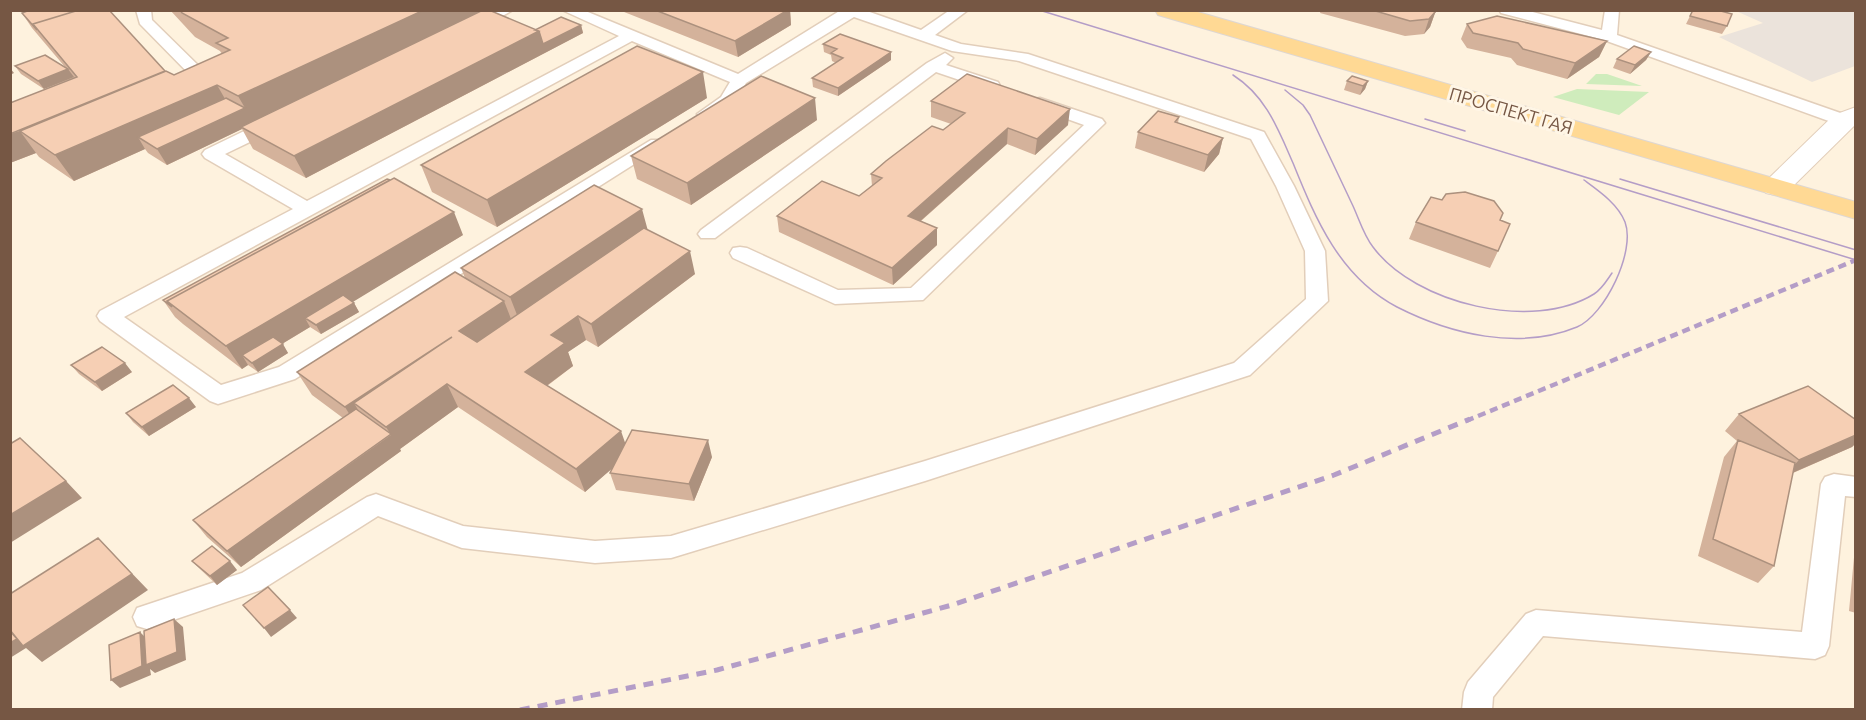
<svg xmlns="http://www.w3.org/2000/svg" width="1866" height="720" viewBox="0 0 1866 720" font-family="Ubuntu,sans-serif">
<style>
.industrial{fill:#ebe3db}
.green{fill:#cfecbc}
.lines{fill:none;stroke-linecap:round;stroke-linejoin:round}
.service-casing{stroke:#e2ceba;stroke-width:3}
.minor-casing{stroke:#e2ceba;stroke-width:2}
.primary-casing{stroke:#ded7d2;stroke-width:2}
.service{fill:#fff;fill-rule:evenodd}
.minor{fill:#fff;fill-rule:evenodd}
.primary{fill:#ffd994;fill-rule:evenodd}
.tram{stroke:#b49dc7;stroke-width:1.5}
.rail-far1{stroke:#b49dc7;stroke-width:4.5;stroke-dasharray:8 5;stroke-linecap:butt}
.rail{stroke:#b49dc7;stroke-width:5;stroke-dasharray:10 8;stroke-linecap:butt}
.wall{fill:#d4b29b}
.shaded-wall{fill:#ac917e}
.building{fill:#f6cfb4;stroke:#ac917e;stroke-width:1.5}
.labels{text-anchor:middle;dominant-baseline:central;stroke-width:6;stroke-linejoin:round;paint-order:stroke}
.far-street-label{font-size:18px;fill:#765744;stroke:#fff6e6}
</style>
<rect width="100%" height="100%" fill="#fef2de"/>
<path class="industrial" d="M1736,11H1855V66L1812,82L1719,37L1763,23Z"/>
<path class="green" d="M1596,74H1607L1642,86L1586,84Z
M1577,89L1649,92L1619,115L1553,97Z"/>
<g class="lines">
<defs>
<path id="service" d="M136,10H151L152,20L207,74L209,77L207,80H195L140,24Z
M493,10H513L477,30H467L464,27Z
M562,10H583L738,74L841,10H864L921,30L950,10H968L935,35L961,44L1028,54L1264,132L1294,186L1325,251L1328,301L1250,375L925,481L671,558L595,563L462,548L378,516L261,590L147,629L137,626L133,617L137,608L242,573L367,497L376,494L463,526L595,541L671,536L925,461L1234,363L1306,299L1305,251L1276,186L1251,139L1019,61L952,51L854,17L746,83L734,104L706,119L700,118L697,114L721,97L730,82L632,41L124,317L221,385L279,367L651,140H663L666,144L295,379L218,404L210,401L100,321L97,316L100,311L293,209L205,158L202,154L205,150L267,120H279L282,124L279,128L225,154L307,201L619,36Z
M1499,10H1525L1602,30L1605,10H1619L1617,35L1849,116L1852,120L1849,124H1837L1604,40L1501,13Z
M945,53L953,58L946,65L998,82L1000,86L992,91L936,72L715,238H701L698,234L701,230L927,63Z
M1040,98L1102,119L1105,123L923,300L835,304L733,258L730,253L733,248L740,247L747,248L838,290L911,288L1084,125L1034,107L1032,103L1034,99Z
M1834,474L1856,477V497L1845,496L1829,646L1825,655L1815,659L1543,636L1493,697L1492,710H1462L1464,692L1468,682L1526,614L1536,610L1802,632L1821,484L1825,477Z"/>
<path id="minor" d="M1856,107V124L1786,193L1776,195L1766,193L1762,187L1766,181L1834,115Z"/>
<path id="primary" d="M1155,10H1191L1856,202V219L1158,15Z"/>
</defs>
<use href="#service" class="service-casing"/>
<use href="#minor" class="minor-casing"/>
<use href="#primary" class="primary-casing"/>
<use href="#service" class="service"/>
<use href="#minor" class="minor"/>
<use href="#primary" class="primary"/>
<path class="tram" d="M1039,10L1856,260
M1233,75C1266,96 1278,129 1293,163C1316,220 1340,277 1397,307C1450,334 1519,351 1577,327C1605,315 1636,251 1625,222C1618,204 1599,191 1584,180
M1285,90L1303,105L1310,115C1324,145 1339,176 1353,206C1359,219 1364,236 1373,247C1415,304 1533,332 1594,294C1602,289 1607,280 1612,273
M1425,119L1465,131
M1620,179L1856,250"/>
<path class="rail-far1" d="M1466,421L1856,260"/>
<path class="rail" d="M520,710L717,670L952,605L1334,475L1470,419"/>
</g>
<path class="wall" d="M170,10H489L535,30L581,25L583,33L306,178L253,149L242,129L167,165L148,153L145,149L74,181L39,157L36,153L10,163V103L74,78L44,89L21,74L15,66L65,67L32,28L22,13L174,75L222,54L220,51L195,37Z
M619,10H790L791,25L738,57Z
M1321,10H1437L1435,13L1430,27L1424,34L1405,36L1320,13Z
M1693,10L1727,26L1722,34L1686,24Z
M1467,24L1607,41L1599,57L1567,79L1517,65L1511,58L1467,48L1461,39Z
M823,44L891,52V60L838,96L813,87L812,78L836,63L832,61L831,55L824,52Z
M1651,52L1646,60L1630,74L1613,68L1617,59Z
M1347,81H1368L1365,89L1360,95L1344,90Z
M707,98L497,227L432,192L421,165Z
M931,101L1068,125L1035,155L1007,144L921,221L937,228V245L893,285L779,232L777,216L859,196L872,186L871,174L943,130L951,124L931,117Z
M1179,117L1178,123L1223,138L1219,154L1204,172L1135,148L1138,132Z
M817,120L691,205L637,179L631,156Z
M1500,220L1498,251L1490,268L1409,239L1416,222Z
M647,229L695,274L598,347L586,340L568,352L573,366L547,386L625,443L712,457L694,501L616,490L610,473L612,468L585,492L458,407L400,449L401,451L241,567L207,537L193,520L343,418L312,395L297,372L465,278L461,268Z
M463,235L353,301L359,312L321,334L310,327L282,344L288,353L258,372L248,365L242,369L183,324L175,317L163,300Z
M71,365L132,372L102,391L79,374Z
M196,407L149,436L133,422L126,413Z
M1739,414L1856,420V443L1852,447L1793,473L1774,566L1758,583L1698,556L1724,457L1737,441L1725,431Z
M1856,536V613L1849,611Z
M192,561L237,570L217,585L200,569Z"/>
<path class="shaded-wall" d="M424,10H484L241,127L242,129L167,165L157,149L245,108L238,96Z
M788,10H790L791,25L738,57L735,41Z
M1430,10H1437L1435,13L1430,27L1424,34L1429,19Z
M581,25L583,33L306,178L294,156L539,31Z
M1607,41L1599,57L1567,79L1575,63Z
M891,52V60L838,96V88Z
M1651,52L1646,60L1630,74L1635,65Z
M10,68L14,73L10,75Z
M68,69L74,77L44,89L38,81Z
M703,72L707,98L497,227L487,200Z
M1368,81L1365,89L1360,95L1363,86Z
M217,85L232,111L138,137L145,149L74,181L55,155Z
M815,98L817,120L691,205L687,183Z
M1070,109L1068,125L1035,155L1037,139Z
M1008,128L1007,144L908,232V216Z
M20,131L36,153L10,163V134Z
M1223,138L1219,154L1204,172L1208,155Z
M642,209L648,231L519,320L510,297Z
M454,212L463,235L315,325L305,318L310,327L252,362L242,355L248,365L242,369L226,346Z
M937,228V245L893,285L892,268Z
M690,251L695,274L598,347L591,324Z
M504,301L513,324L469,354L459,331Z
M354,303L359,312L321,334L316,325Z
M578,316L586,340L568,352L573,366L534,395L525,372L551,335Z
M452,337L354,403L367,425L359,430L345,407Z
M283,344L288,353L258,372L252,363Z
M125,363L132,372L102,391L95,382Z
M447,384L458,407L400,449L401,451L241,567L227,551L391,435L386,427Z
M189,398L196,407L149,436L142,427Z
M621,431L629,454L585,492L576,469Z
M1856,435V443L1852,447L1783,477L1799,460Z
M708,440L712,457L694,501L689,484Z
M66,481L82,498L10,543V515Z
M98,538L148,590L42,662L26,648L10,658V643L17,639Z
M230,561L237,570L217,585L210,576Z
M290,610L297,618L271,637L264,628Z
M174,619L183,627L186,660L155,673L150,669L151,675L120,688L111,680L140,632L149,641Z"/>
<path class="building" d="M30,10H79L33,24L37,30L22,13Z
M79,10H109L165,71L10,134V103L77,77L33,24Z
M180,10H424L238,96L217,85L55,155L20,131L166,71L174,75L230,50L216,43L228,38L182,13Z
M483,10H489L539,31L294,156L241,127Z
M655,10H788L735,41Z
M1372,10H1430L1435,12L1429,19L1410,21Z
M1693,10H1717L1732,14L1727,26L1690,16Z
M1497,16L1607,41L1575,63L1523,49L1518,43L1473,33L1467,24Z
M561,17L581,25L543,44L539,31L535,30Z
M840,34L891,52L838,88L812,78L843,58L831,53L837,49L823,44Z
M637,46L703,72L487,200L421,165Z
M1634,46L1651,52L1635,65L1617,59Z
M45,55L68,69L38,81L15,66Z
M967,74L1070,109L1037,139L1008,128L908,216L937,228L892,268L777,216L822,181L859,196L882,178L871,174L886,161L932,126L943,130L965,113L931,101Z
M761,76L815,98L687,183L631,156Z
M1352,76L1368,81L1363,86L1347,81Z
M226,98L245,108L157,149L138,137Z
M1158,111L1179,117L1175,122L1223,138L1208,155L1138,132Z
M394,178L454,212L226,346L167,301Z
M387,179L390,180L167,301L172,307L163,300Z
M594,185L642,209L510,297L461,268Z
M1465,192L1494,201L1503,213L1500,220L1510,224L1498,251L1416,222L1431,197L1442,200L1446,194Z
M644,228L690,251L591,324L578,316L551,335L565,343L525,372L621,431L576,469L447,384L386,427L354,403L452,337L345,407L297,372L455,272L504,301L459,331L477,342Z
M343,295L354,303L316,325L305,318Z
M273,337L283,344L252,363L242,355Z
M102,347L125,363L95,382L71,365Z
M173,385L189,398L142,427L126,413Z
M1808,386L1856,420V435L1799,460L1739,414Z
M356,409L391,434L227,551L193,520Z
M632,430L708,440L689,484L610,473Z
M20,438L66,481L10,515V444Z
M1738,440L1795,463L1774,566L1713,539Z
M98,538L132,574L23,646L10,630V594Z
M212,546L230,561L210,576L192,561Z
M268,587L290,610L264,628L243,605Z
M174,619L177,652L146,665L144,631Z
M10,631L17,639L10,643Z
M140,632L142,666L111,680L109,645Z"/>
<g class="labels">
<g class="far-street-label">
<text transform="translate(1511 110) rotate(16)">ПРОСПЕКТ ГАЯ</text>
</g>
</g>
<rect width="1866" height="720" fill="none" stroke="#765744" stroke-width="24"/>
</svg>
